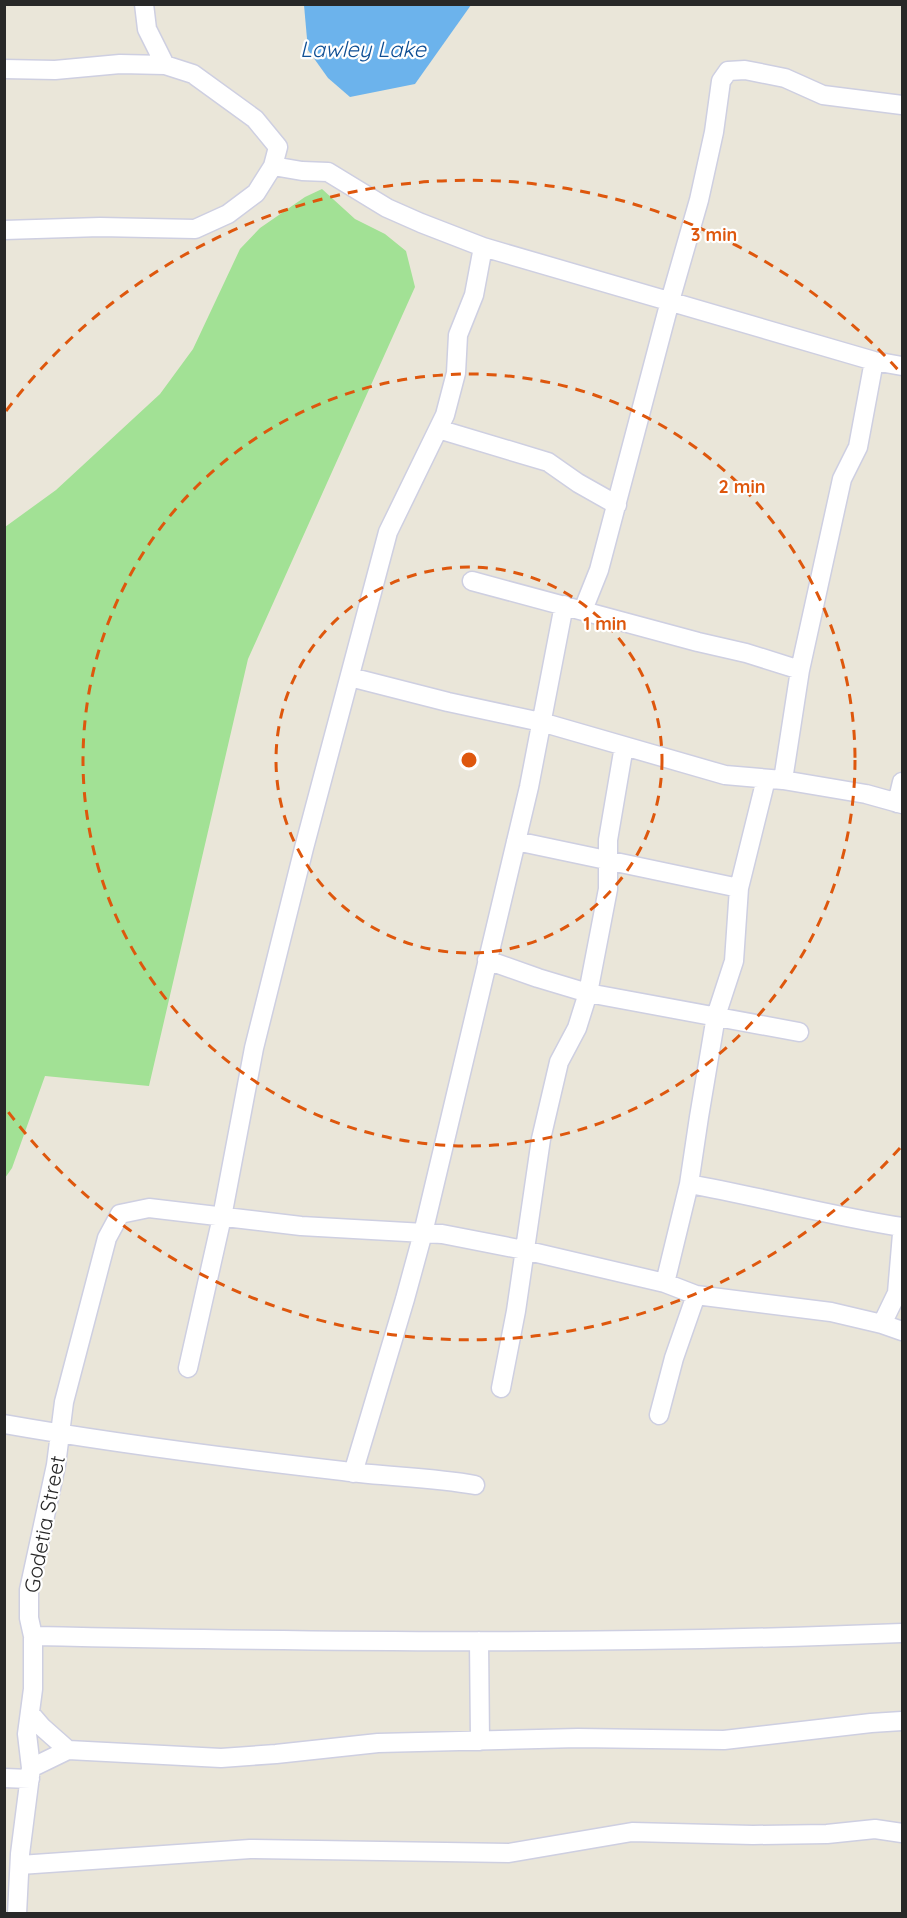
<svg xmlns="http://www.w3.org/2000/svg" width="907" height="1918" viewBox="0 0 907 1918" font-family="Quicksand,sans-serif">
<style>
.green{fill:#a2e195}
.water{fill:#6cb3ec}
.lines{fill:none;stroke-linecap:round;stroke-linejoin:round}
.street-casing{stroke:#cecfe1;stroke-width:21}
.street{stroke:#fff;stroke-width:18}
.ring{fill:none;stroke:#de570d;stroke-width:3;stroke-dasharray:10 8}
.labels{text-anchor:middle;dominant-baseline:central;stroke-width:4.5;stroke-linejoin:round;paint-order:stroke}
.street-label{font-size:21px;fill:#282828;stroke:#fff}
.water-label{font-size:22px;font-style:italic;fill:#0f4f94;stroke:#fff}
.centre{fill:#de570d;stroke:#fff;stroke-width:3}
.ring-label{font-size:18px;text-anchor:middle;font-weight:bold;fill:#de570d;stroke:#fff;stroke-width:4.5;stroke-linejoin:round;paint-order:stroke}
</style>
<rect width="100%" height="100%" fill="#eae6d9"/>
<path class="green" d="M322,189L355,219L385,234L406,251L415,287L248,659L149,1086L45,1076L12,1168L5,1178V527L56,490L160,394L193,349L240,249L260,228L305,197Z"/>
<path class="water" d="M304,5V4L471,5L415,84L350,97L328,78L308,50Z"/>
<g class="lines">
<defs>
<path id="street" d="M144,4L147,29L165,65
M4,69L55,70L120,64L165,65L193,74L255,119L278,147L273,166L256,193L228,214L195,229L100,227L4,230
M273,166L302,171L328,172L387,208L421,223L483,247L874,361L902,366
M438,429L548,462L578,483L617,505
M472,581L698,642L746,653L800,670
M583,610L599,570L670,301L699,200L714,132L721,81L728,71L745,70L785,78L823,95L902,105
M350,677L448,702L541,722L725,775L783,780L866,794L902,804
M783,780L800,670L842,479L858,447L874,361
M897,803L902,782
M516,841L739,888
M487,960L538,978L588,993L799,1032
M689,1184C761,1197 831,1216 902,1227
M665,1283L689,1184L699,1117L716,1016L734,961L739,888L766,779
M882,1324L897,1293L902,1234
M188,1368L222,1217L254,1048L304,848L388,532L445,415L456,373L458,335L474,295L483,247
M501,1388L516,1311L541,1139L559,1062L577,1028L588,993L608,889V840L624,746
M659,1415L674,1358L696,1295
M4,1424C117,1444 230,1458 343,1471C387,1477 431,1477 475,1485
M353,1473L405,1299L423,1233L529,787L564,605
M33,1636C323,1642 613,1645 902,1633
M479,1641L480,1741
M30,1713L42,1727L68,1750
M31,1768L68,1750L221,1758L276,1754L378,1743L578,1738L724,1740L871,1723L902,1721
M4,1778L30,1779
M20,1865L250,1849L509,1853L632,1832L753,1835L827,1834L875,1829L902,1833
M17,1914L20,1854L31,1768L27,1734L33,1689V1636L29,1618V1590L56,1465L64,1402L107,1238L120,1214L149,1208L301,1226L442,1234L524,1250L665,1283L696,1295L831,1312L882,1324L902,1331"/>
</defs>
<use href="#street" class="street-casing"/>
<use href="#street" class="street"/>
</g>
<g class="ring">
<circle cx="469" cy="760" r="193"/>
<circle cx="469" cy="760" r="386"/>
<path d="M900 1148A580 580 0 0 1 6 1109M6 411A580 580 0 0 1 900 372"/>
</g>
<g class="labels">
<g class="street-label">
<text transform="translate(44 1524) rotate(-79)">Godetia Street</text>
</g>
<g class="water-label">
<text x="363" y="49">Lawley Lake</text>
</g>
</g>
<circle cx="469" cy="760" r="9" class="centre"/>
<g class="ring-label">
<text x="714" y="241">3 min</text>
<text x="742" y="493">2 min</text>
<text x="605" y="630">1 min</text>
</g>
<rect width="907" height="1918" fill="none" stroke="#282828" stroke-width="12"/>
</svg>
